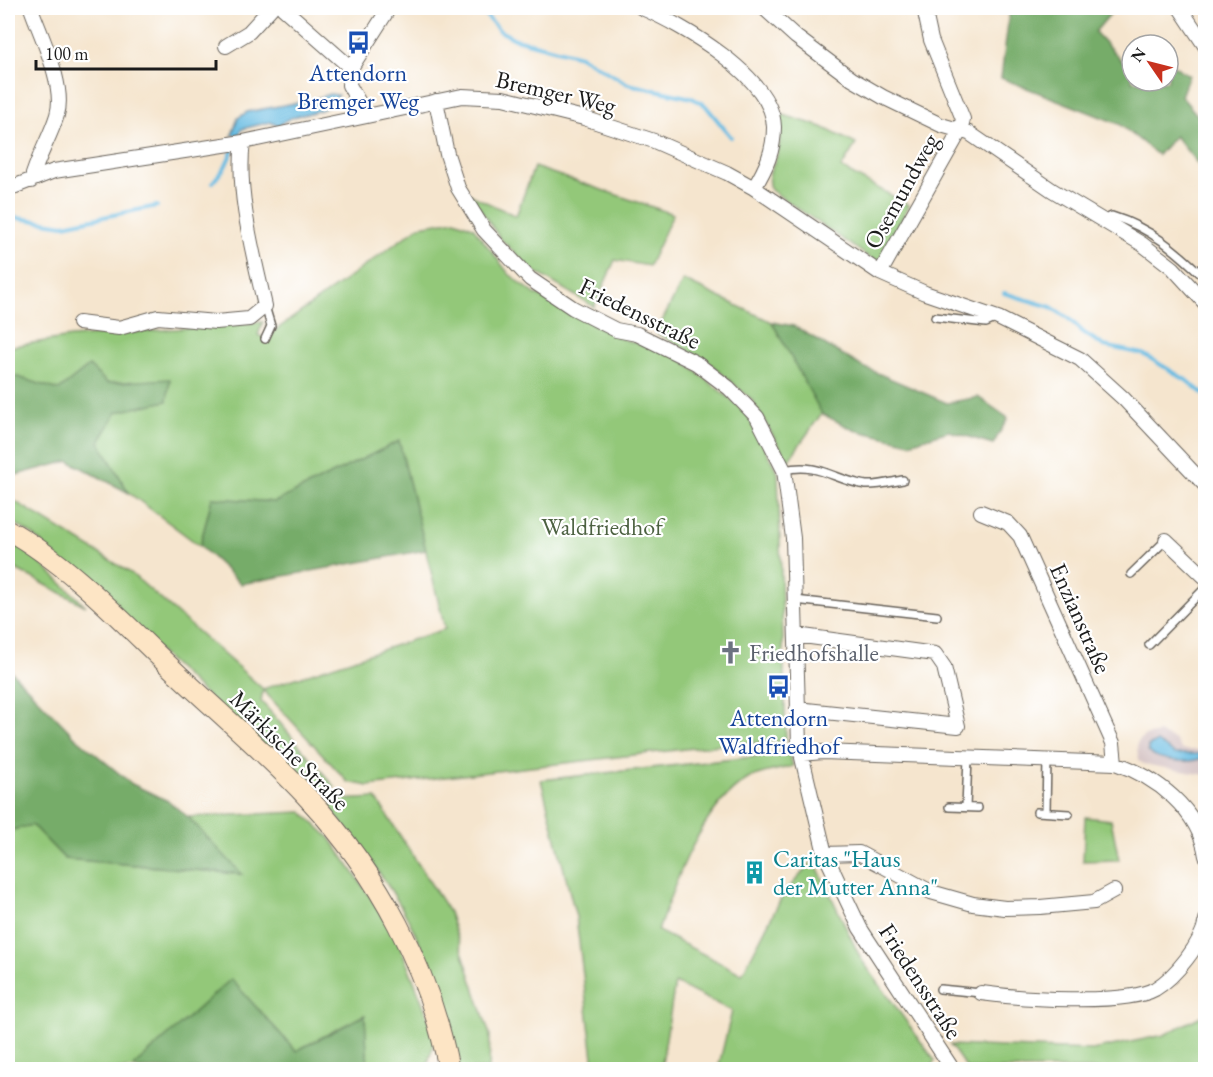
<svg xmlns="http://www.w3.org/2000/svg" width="1213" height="1077" viewBox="0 0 1213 1077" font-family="'EB Garamond',serif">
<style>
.industrial{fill:#d2bfc0}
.green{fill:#93c879;stroke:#58724a;stroke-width:1.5}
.forest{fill:#76ac69;stroke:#496442;stroke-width:1.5}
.water{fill:#66bbe2;stroke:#416c7f;stroke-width:1.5}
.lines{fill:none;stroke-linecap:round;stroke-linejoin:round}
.stream{stroke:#66bbe2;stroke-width:4}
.service-casing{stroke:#68625a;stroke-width:10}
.minor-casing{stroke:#68625a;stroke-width:16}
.secondary-casing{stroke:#68625a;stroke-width:22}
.service{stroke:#fff;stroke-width:7}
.minor{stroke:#fff;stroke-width:14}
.secondary{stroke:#fde5c5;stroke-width:20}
.labels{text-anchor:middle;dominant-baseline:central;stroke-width:4.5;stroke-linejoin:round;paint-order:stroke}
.transit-label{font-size:24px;fill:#164399;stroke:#fff}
.street-label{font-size:24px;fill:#1c1c1c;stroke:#fff}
.park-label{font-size:24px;fill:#4c6141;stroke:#fff}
.worship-label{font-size:24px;fill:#5b616d;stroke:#fff;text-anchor:start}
.culture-label{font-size:24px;fill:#0d838f;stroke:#fff;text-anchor:start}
</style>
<rect width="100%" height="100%" fill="#fff"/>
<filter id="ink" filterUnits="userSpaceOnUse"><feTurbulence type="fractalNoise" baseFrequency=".0167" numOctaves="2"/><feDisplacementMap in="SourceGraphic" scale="12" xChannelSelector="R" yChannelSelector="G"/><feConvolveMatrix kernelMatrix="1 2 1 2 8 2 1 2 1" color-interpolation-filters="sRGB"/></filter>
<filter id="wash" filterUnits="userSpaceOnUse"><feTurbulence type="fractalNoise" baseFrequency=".008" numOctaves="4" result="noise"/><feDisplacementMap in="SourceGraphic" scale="24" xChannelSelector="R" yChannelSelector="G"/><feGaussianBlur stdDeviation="1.35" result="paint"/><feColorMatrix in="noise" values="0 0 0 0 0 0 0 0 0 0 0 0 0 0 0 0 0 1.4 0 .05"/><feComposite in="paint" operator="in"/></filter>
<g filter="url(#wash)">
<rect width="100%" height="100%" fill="#f5e5ce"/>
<path class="industrial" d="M1159,733L1175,740L1182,750H1205V775L1143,764L1138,760L1137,743L1144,736Z"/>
<path class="green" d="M777,113L822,127L856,144L841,168L909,205L879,264L771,190C763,176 777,162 779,148C781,136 779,125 777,113Z
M534,167L673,214L649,266L615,260L594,307L532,270L499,237L471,195L516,216Z
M455,220L473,227L509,274L535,294L620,338L677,356L745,411L778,473L786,741L719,745L368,786L348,782L263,690L261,701L335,787L323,793L310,791L33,535L8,519V497L131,573L263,689L445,629L399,441L275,502L212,498L200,546L129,493L99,442L116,411L167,401L107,383L89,366L59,390L8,374V347L71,337L263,322L258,335L268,340L273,332L420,226Z
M683,280L772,322L822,413L788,461L752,400L709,362L656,333Z
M8,540L24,548L86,606L8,565Z
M789,753L793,766C779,770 760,772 748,779C702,806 675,882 658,931L742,974L784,893L814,860L861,959L935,1061L928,1070L718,1069L732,1011L675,983L661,1069L605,1070L594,1066L576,917L541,780Z
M376,798L449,912L490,1035L489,1069H458C447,1024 436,980 417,937C395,889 361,848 329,807L338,800Z
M302,812L330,838L395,933L436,1037L426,1069H368L364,1015L296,1051L231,980L134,1066L136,1069H8V831L32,825L65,859L241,874L188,817Z
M1085,817L1111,820L1119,860L1083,861Z
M1205,1014V1069H967L950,1045L1092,1050L1164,1035Z"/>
<path class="forest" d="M1010,8H1077L1084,12L1088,8H1106L1111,13L1095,32L1125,64L1132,63V81H1168V62L1189,75L1181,96L1205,124V173L1175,136L1158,155L1119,124L1001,78Z
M772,322L794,326L861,366L947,403L978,397L1008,418L993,444L949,431L910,443L854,430L822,414Z
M89,366L107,383L170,379L167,401L117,412L99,442L129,493L69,461L8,477V374L59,390Z
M399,441L426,550L241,584L200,546L212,498L275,502Z
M8,668L75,737L132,784L168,801L188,817L242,874L65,859L32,825L8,831Z
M231,979L296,1051L365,1015L368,1069H136L134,1066Z"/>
<path class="water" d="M330,94L338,95C327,119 294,109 279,126L270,122L242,129L239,135H232L238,118L247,112L311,100Z
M1157,742L1175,754H1205V765L1202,758C1188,764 1161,761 1148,752V746Z"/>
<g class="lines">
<path class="stream" d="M479,8L500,31L515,39L580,56L628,84L692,98L705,105L731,137
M213,182L225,167L234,147
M11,217L64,225L157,206
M1004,293L1051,307L1068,318L1084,333L1104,346L1143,354L1186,380L1206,396"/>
</g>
</g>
<g filter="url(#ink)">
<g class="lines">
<defs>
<path id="service" d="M1104,220L1112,216C1151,228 1177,251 1206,279
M935,317L986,323L995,319
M265,339L271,326L265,306
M784,470C820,462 833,480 866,485C878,486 891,482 903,480
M1131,574L1166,540
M795,600L937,616
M1149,645L1206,587
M949,807L978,808
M966,807L968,758
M1046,811L1047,760
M1037,812L1069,814
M940,989L981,993"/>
<path id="minor" d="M283,8L351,68
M642,8C682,25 773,77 774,127C774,151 766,168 754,188
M764,8L796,37L852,79L883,97L941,125L969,133L1052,190L1142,244L1173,268L1206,304
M1180,8L1206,47
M226,46L249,32L271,8
M436,101L447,154L458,188L484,230L530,279L573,308L616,330L637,334L696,363L729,388L757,417L784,470L793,538L799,745L825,854L860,928L953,1070
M366,115L349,85L351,68L389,8
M31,181C37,158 50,138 57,115C66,86 41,37 31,8
M8,189L54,171L243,142L462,96L503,98L584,118L654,141L727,173L754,188L880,273L925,293L998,318L1080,359L1124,399L1206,486
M880,273L960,131L963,119L931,40L924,8
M79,323L119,328L158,317L216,322L249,319L265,306C254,256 236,192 243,142
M981,512L1008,523L1020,536L1113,743L1115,763
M1166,540L1206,578
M796,635L935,654L944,667L958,726L797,709
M801,754L823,752L1115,763C1156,777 1199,809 1206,856
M825,854L859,853L931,892L973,904L1005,908L1040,907L1094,902L1114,891
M981,993C1017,998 1125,1006 1155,989C1175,977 1202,944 1206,920"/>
<path id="secondary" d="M8,530C67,563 118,617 167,664C214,709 265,751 309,799C378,873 430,970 449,1070"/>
</defs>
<use href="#service" class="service-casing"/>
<use href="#minor" class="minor-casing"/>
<use href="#secondary" class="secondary-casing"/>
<use href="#service" class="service"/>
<use href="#minor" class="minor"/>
<use href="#secondary" class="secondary"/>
</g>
</g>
<defs>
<symbol id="bus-bare" viewBox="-9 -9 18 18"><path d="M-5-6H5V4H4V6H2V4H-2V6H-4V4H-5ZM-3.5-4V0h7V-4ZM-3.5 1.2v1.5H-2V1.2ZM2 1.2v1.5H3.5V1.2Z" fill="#1a4fb4" stroke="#fff" stroke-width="2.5" paint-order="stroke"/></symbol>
<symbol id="church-bare" viewBox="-9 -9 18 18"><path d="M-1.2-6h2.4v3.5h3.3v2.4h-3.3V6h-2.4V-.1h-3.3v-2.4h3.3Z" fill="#6b7280" stroke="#fff" stroke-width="2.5" paint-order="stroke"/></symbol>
<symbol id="building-bare" viewBox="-9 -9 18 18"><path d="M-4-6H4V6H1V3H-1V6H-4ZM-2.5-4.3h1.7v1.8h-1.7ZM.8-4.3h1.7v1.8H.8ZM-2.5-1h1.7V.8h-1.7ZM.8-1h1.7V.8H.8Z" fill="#0f9aa8" stroke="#fff" stroke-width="2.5" paint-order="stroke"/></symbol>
</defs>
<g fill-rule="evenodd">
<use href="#bus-bare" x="342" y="26" width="33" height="33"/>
<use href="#church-bare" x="714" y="636" width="33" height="33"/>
<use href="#bus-bare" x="762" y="670" width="33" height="33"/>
<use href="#building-bare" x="738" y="856" width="33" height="33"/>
</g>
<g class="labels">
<g class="transit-label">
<text x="358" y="72">Attendorn<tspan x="358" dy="28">Bremger Weg</tspan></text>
<text x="779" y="717">Attendorn<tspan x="779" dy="28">Waldfriedhof</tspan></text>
</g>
<g class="street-label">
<text transform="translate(556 92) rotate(13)">Bremger Weg</text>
<text transform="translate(901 191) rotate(-61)">Osemundweg</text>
<text transform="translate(640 313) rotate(26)">Friedensstraße</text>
<text transform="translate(1081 618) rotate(66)">Enzianstraße</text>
<text transform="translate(290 750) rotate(45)">Märkische Straße</text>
<text transform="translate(921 981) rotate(57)">Friedensstraße</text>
</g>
<g class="park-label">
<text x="602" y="526">Waldfriedhof</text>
</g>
<g class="worship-label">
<text x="749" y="652">Friedhofshalle</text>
</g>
<g class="culture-label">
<text x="773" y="858">Caritas "Haus<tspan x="773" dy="28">der Mutter Anna"</tspan></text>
</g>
</g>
<rect width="1213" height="1077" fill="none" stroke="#fff" stroke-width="30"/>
<g transform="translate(1150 63) rotate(305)"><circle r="28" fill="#ffffff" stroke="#a4a4a4" stroke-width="1.5"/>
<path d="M0-4.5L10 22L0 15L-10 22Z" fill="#c8321e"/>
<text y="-9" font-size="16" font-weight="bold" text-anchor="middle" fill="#1c1c1c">N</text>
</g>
<path d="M36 60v9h180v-9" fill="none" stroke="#1c1c1c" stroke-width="3"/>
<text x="45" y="60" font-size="18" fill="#1c1c1c" stroke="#ffffff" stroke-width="4.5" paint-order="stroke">100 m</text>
</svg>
